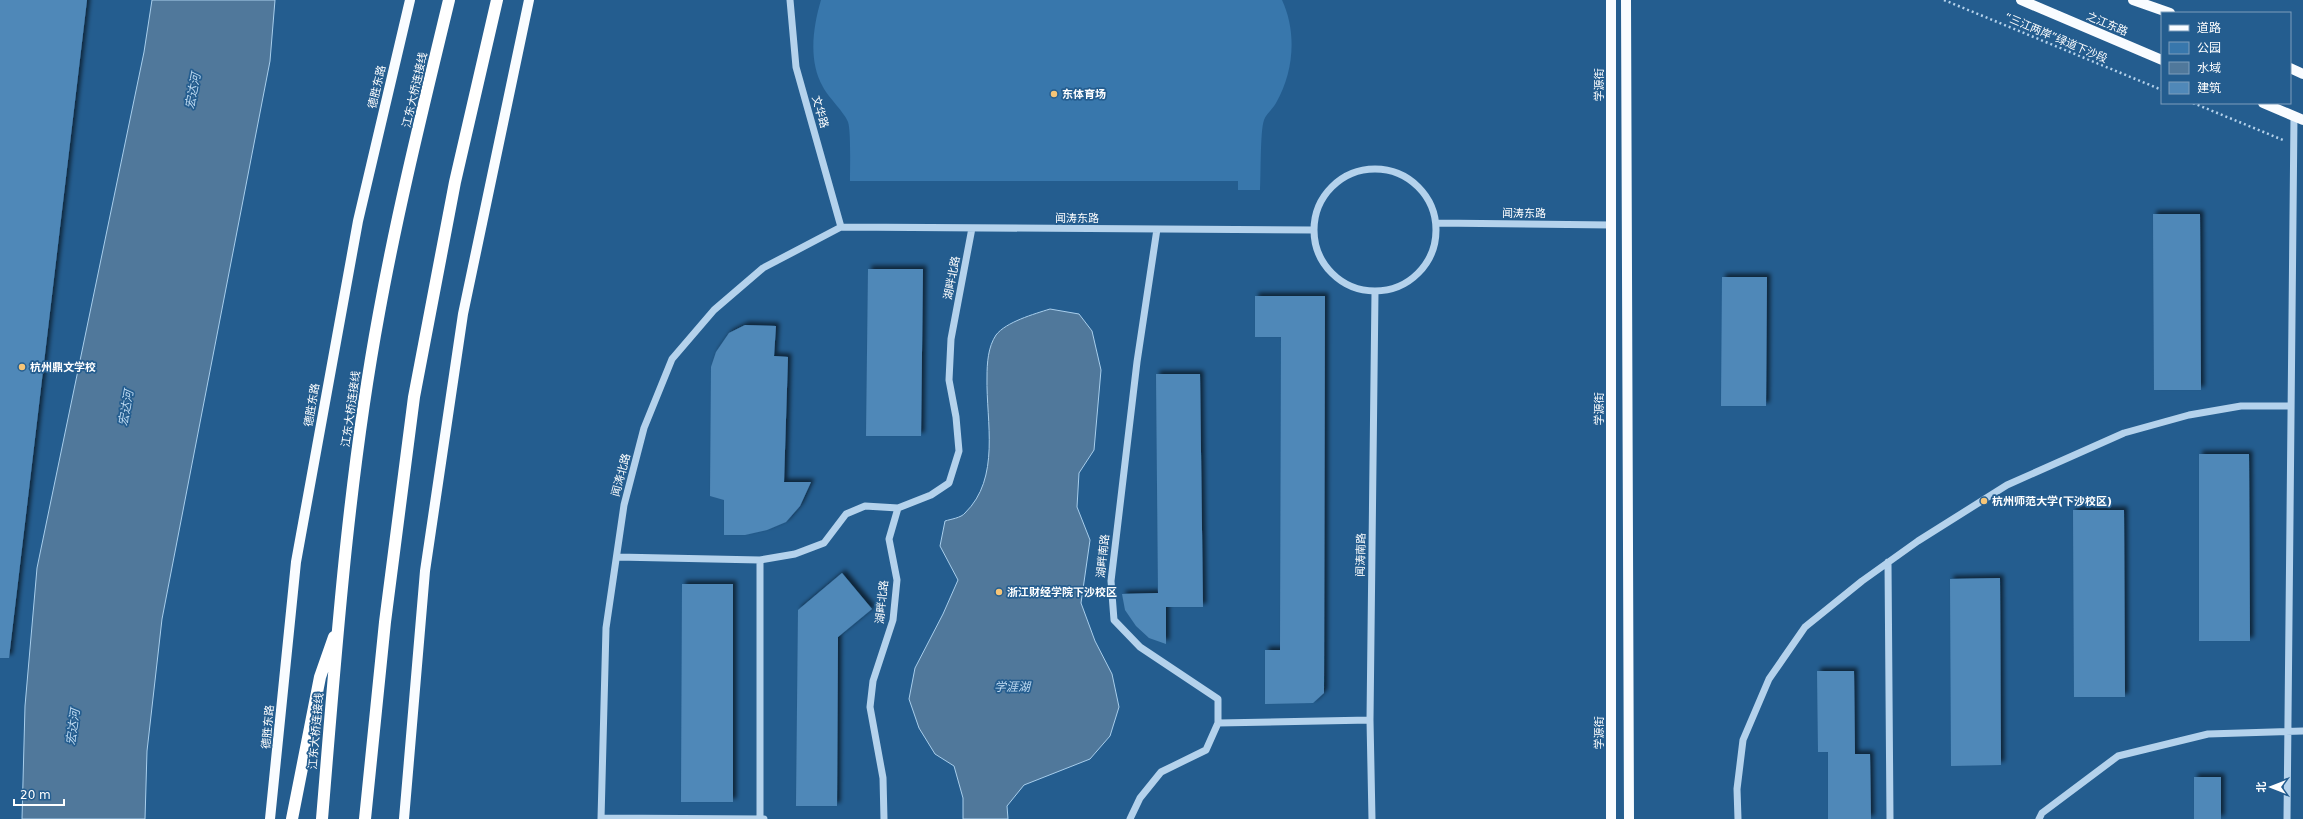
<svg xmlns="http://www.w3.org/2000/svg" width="2303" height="819" viewBox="0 0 2303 819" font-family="'DejaVu Sans','Noto Sans SC',sans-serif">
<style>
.green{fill:#3877ac}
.water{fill:#50789b;stroke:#a8ceec}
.building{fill:#5088b8;filter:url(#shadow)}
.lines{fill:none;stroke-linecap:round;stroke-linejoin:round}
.path{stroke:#b4d2ec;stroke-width:2.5;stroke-dasharray:2 3;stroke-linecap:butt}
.minor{stroke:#b4d2ec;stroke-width:7}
.major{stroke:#f9fcff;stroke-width:10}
.highway{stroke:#fff;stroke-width:12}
.poi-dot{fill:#f6c577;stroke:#245d8f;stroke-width:1.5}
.labels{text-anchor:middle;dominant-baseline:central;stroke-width:3.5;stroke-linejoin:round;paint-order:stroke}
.street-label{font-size:11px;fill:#fff;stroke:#245d8f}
.poi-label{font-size:11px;font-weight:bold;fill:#fff;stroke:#245d8f;text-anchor:start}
.water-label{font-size:12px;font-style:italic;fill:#c0dcf3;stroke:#245d8f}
</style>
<defs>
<filter id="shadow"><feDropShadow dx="3.5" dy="-3.5" stdDeviation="2" flood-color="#0009"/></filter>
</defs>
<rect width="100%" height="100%" fill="#245d8f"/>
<path class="green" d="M821,0H1282C1297,32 1294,72 1276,103C1273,109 1266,114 1264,120C1260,131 1261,176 1260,190H1238V181H850C850,169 851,130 848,122C845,113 828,97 823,87C808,61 813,27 821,0Z"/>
<path class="water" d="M152,0H275L270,61L162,619L147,751L145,819H22L25,706L37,568L144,52Z
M1050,309L1079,314L1092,331L1101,370L1094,450L1079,473L1077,507L1090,540L1081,603L1095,641L1112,674L1119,707L1110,736L1090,759L1024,785L1007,806L1008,819H963V798L954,766L935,754L919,728L909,699L915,668L943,614L958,580L940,546L945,521C951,519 961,518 965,513C1001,478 986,422 987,377C987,363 988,347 996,335C1006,322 1034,314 1050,309Z"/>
<path class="building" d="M0,0H87L9,658H0Z
M2153,214H2200L2201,390H2154Z
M868,269H923L921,436H866Z
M1722,277H1767L1766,406H1721Z
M1255,296H1325L1324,693L1313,703L1265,704V650H1280L1281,337H1255Z
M745,325L776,326L774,356L788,357L784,482H811L800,506L786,522L767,530L745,535H724V500L710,496L711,367L716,352L729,333Z
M1156,374H1200L1203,607H1166V644L1149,638L1136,626L1125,610L1122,594L1158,593Z
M2199,454H2249L2250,641H2199Z
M2073,510H2124L2125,697H2074Z
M842,573L872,609L838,637L837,806H796L798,610Z
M2000,578L2001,765L1951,766L1950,579Z
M682,584H733V802H681Z
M1817,671H1854L1855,754H1870L1871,819H1828V752H1818Z
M2194,777H2221V819H2194Z"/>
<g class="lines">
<path class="path" d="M1944,0L2162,90
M2193,103L2283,140"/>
<path class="minor" d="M790,0L796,67L841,227
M1314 230a61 61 0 1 1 122 0a61 61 0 1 1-122 0Z
M1436,223L1611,225
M617,557L760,560L795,554L824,543L846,514L865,506L898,508
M760,560V819
M1888,562L1890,819
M1218,723L1370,720
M601,818L764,819
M601,819L606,628L624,505L644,428L672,359L714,310L763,268L841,227L1313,230
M884,819L883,778L870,707L873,681L893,620L897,580L889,539L898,508L931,495L949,483L959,451L956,417L949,380L951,339L972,228
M1130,819L1140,798L1161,772L1206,750L1218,723V699L1140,647L1114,620L1111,581L1137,362L1157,229
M1372,819L1370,720L1375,292
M1738,819L1737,789L1743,740L1769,679L1805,627L1862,581L1918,541L2007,485L2124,433L2189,415L2241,406H2290
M2039,819L2042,813L2118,756L2208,734L2303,731
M2287,819L2294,116"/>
<path class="major" d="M1626,0L1629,819
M2021,0L2162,60
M2133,0L2170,13
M2290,68L2303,74
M2263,103L2303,120
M270,819L296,562L358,221L410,0
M404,819L425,571L463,314L529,0
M1611,819V0"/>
<path class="highway" d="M292,819L320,677L334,637
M322,819C336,650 348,480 379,313C398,208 424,104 449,0
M365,819L385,622L414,397L455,182L497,0"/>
</g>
<g class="poi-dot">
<circle cx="1054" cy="94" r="4"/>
<circle cx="22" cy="367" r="4"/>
<circle cx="1984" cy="501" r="4"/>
<circle cx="999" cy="592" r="4"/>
</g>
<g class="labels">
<g class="street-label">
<text transform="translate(2107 24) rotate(23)">之江东路</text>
<text transform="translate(2056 38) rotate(23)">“三江两岸”绿道下沙段</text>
<text transform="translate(1599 85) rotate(-90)">学源街</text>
<text transform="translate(377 87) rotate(-77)">德胜东路</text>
<text transform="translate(415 90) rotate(-77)">江东大桥连接线</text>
<text transform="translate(820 112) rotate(74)">文华路</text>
<text x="1524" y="213">闻涛东路</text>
<text x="1077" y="218">闻涛东路</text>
<text transform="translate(952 278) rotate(-79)">湖畔北路</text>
<text transform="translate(312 405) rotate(-80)">德胜东路</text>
<text transform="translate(351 409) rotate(-82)">江东大桥连接线</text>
<text transform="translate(1599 409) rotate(-90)">学源街</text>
<text transform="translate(621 475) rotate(-75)">闻涛北路</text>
<text transform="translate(1361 555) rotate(-89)">闻涛南路</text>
<text transform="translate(1103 556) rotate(-84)">湖畔南路</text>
<text transform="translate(882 602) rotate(-84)">湖畔北路</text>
<text transform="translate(268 727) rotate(-85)">德胜东路</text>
<text transform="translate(316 731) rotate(-85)">江东大桥连接线</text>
<text transform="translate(1599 733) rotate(-90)">学源街</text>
</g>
<g class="poi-label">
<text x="1062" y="94">东体育场</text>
<text x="30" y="367">杭州鼎文学校</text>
<text x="1992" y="501">杭州师范大学(下沙校区)</text>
<text x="1007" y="592">浙江财经学院下沙校区</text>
</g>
<g class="water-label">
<text transform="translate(193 91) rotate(-79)">宏达河</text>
<text transform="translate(126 408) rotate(-80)">宏达河</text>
<text x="1012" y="687">学涯湖</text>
<text transform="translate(73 727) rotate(-82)">宏达河</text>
</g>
</g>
<rect x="2161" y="12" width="130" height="92" fill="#245d8f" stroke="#7c9ebc"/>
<rect x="2169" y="25" width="20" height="6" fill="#f9fcff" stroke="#7c9ebc"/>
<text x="2197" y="32" font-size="12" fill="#ffffff">道路</text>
<rect x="2169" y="42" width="20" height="12" fill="#3877ac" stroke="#7c9ebc"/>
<text x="2197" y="52" font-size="12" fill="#ffffff">公园</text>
<rect x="2169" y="62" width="20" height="12" fill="#50789b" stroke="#7c9ebc"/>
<text x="2197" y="72" font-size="12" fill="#ffffff">水域</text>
<rect x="2169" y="82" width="20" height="12" fill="#5088b8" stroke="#7c9ebc"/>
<text x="2197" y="92" font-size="12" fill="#ffffff">建筑</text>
<g transform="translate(2271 787) rotate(270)" stroke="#245d8f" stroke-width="3" paint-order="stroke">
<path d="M0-3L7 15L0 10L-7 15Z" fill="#ffffff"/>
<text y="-6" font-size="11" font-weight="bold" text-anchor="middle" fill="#ffffff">北</text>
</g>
<path d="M14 799v6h50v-6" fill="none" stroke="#ffffff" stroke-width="2"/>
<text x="20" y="799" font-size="12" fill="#ffffff" stroke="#245d8f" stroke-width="3" paint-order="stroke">20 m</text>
</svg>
